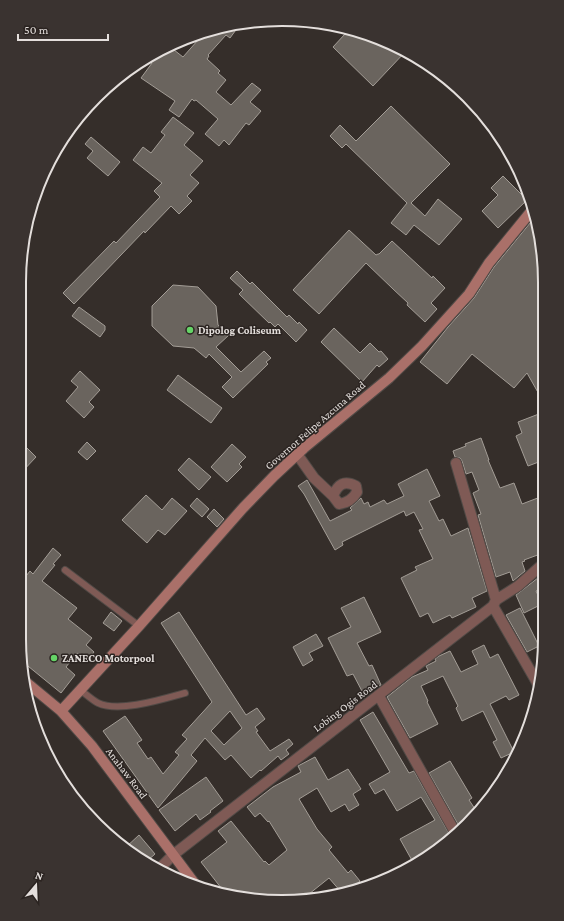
<svg xmlns="http://www.w3.org/2000/svg" width="564" height="921" viewBox="0 0 564 921" font-family="'Crimson Pro',serif">
<style>
.building{fill:#6a645e;stroke:#a39d96;fill-rule:evenodd}
.lines{fill:none;stroke-linecap:round;stroke-linejoin:round}
.lane-casing{stroke:#514a46;stroke-width:8}
.street-casing{stroke:#514a46;stroke-width:12}
.secondary-casing{stroke:#514a46;stroke-width:12}
.lane{stroke:#7f5a55;stroke-width:6}
.street{stroke:#7f5a55;stroke-width:10}
.secondary{stroke:#aa7069;stroke-width:10}
.poi-dot{fill:#65d467;stroke:#2b2421;stroke-width:1.5}
.labels{text-anchor:middle;dominant-baseline:central;stroke-width:3;stroke-linejoin:round;paint-order:stroke}
.poi-label{font-size:11px;font-weight:bold;fill:#e4dfdc;stroke:#2b2421;text-anchor:start}
.street-label{font-size:11px;fill:#e4dfdc;stroke:#2b2421}
.rim{fill:none;stroke:#e4dfdc;stroke-width:2}
</style>
<rect width="100%" height="100%" fill="#352e2a"/>
<path class="building" d="M241,23L230,38L226,35L208,55L209,56L207,59L220,71L218,73L226,80L216,92L231,105L252,83L261,90L250,102L261,111L249,125L246,123L229,145L224,140L219,146L205,134L218,119L196,100L194,101L192,99L179,117L169,110L175,101L141,78L152,63L146,58L150,54L169,46L183,57L206,31Z
M337,26L350,28L398,46L406,51L373,86L333,47L345,34Z
M391,106L450,164L411,203L425,216L438,199L462,219L439,245L414,225L406,235L391,223L407,203L346,144L342,148L330,136L340,125L356,141Z
M173,117L194,133L184,145L203,161L190,175L199,183L187,196L192,201L179,214L171,206L145,233L144,231L74,304L63,293L114,241L116,243L160,197L154,191L162,183L133,160L143,147L151,153L165,135L161,132Z
M91,137L120,162L108,176L87,158L93,151L85,144Z
M503,176L527,200L498,228L482,211L498,195L491,188Z
M535,217L544,265V281L540,287L544,291V403L527,373L514,388L472,354L447,384L420,362L448,327L474,298L494,267Z
M349,230L376,255L378,254H379L392,241L432,278L433,276L445,288L431,303L437,309L425,322L407,305L408,303L393,289L366,263L319,314L293,290Z
M237,271L250,284L252,282L287,317L289,315L298,324L299,322L307,330L296,342L278,324L275,327L270,322L269,323L239,294L243,290L230,278Z
M173,285L198,287L216,306L218,325L229,335L216,347L241,372L264,351L271,358L266,362L268,364L233,398L222,387L232,377L209,354L206,358L194,348L173,346L152,326V306Z
M79,307L105,326V330L100,337L72,316Z
M334,328L360,353L370,343L379,352L381,351L388,359L379,367L377,365L362,382L321,342Z
M80,371L100,390L89,402L94,407L84,418L66,401L78,387L71,381Z
M178,375L222,408L211,423L167,390Z
M544,412V460L528,466L516,436L522,433L518,422Z
M481,438L489,460H488L500,488L514,483L522,504L543,496V553L524,560L525,561L522,562L525,571L513,581L510,572L496,577L478,515L481,514L473,493L479,490L472,472L466,474L462,461L460,458L455,457L453,451L466,446L465,444Z
M20,441L36,457L20,474Z
M87,442L96,451L87,460L78,452Z
M232,444L246,457L239,464L242,467L227,482L211,467Z
M189,458L211,477L199,490L178,470Z
M427,469L440,496L429,501L439,521L443,519L451,536L468,528L487,591L472,598L476,607L452,618L450,615L433,623L428,613L420,617L401,578L417,570L415,567L433,559L419,530L423,529L414,512L406,516L404,511L342,542L343,545L335,550L304,494L298,486L307,480L330,521L352,510L350,508L361,498L364,504L368,502L370,507L384,500L387,504L404,496L398,484Z
M146,495L162,510L172,498L187,511L165,535L158,530L147,543L122,520Z
M197,498L209,509L202,517L190,506Z
M214,509L224,519L217,527L207,517Z
M53,548L61,555L53,564L55,565L42,581L77,608L68,619L92,638L86,645L94,652L87,661L77,653L66,667L75,675L61,693L23,662L19,639V569L26,576L30,571L33,574Z
M543,574V587L536,591L542,604L524,613L516,595Z
M364,597L381,632L357,643L369,666L372,665L381,685L363,693L353,674L347,676L328,638L351,627L341,608Z
M520,608L539,646L527,652L506,615Z
M111,612L122,621L114,631L103,623Z
M179,612L246,715L257,708L265,719L255,727L258,731L256,732L270,751L289,739L293,744L286,750L289,754L281,760L278,756L261,771L260,770L251,778L231,755L225,760L205,738L191,755L197,761L158,808L103,731L125,716L142,740L137,743L148,759L151,757L163,774L179,755L175,752L187,739L182,735L212,702L161,623ZM230,711L242,728L224,745L211,731Z
M316,634L323,646L309,653L313,660L303,666L293,647Z
M484,645L490,658L498,654L519,695L509,700L506,696L490,704L514,752L501,758L493,742L497,740L483,711L462,721L456,708L458,706L443,676L421,686L428,701L427,702L438,724L410,738L387,697L412,677L428,670L426,666L436,661L435,659L439,656L450,651L461,672L478,664L472,651Z
M373,712L409,773L414,771L451,837L434,852L414,864L400,839L435,820L421,797L397,811L384,789L375,794L369,784L390,772L360,720Z
M315,757L328,780L348,769L361,789L353,794L359,805L349,811L345,804L331,812L317,788L299,799L317,829L332,847L329,850L348,873L351,870L360,881L350,890L347,887L341,892L329,878L304,898L282,902L225,893L201,862L227,842L218,831L231,821L264,862L265,861L269,865L287,850L269,821L268,822L260,813L255,817L247,807L273,787L301,772L298,766Z
M450,761L472,798L469,800L477,812L460,828L429,773Z
M206,777L223,801L210,811L211,812L200,820L196,814L175,831L159,810Z
M139,835L155,854L147,861L124,849Z"/>
<g class="lines">
<defs>
<path id="lane" d="M65,570L139,626
M80,690C86,694 92,700 98,703C119,713 163,699 185,693"/>
<path id="street" d="M297,454L314,478L333,496L339,504C348,503 353,499 357,492L356,486C344,480 338,484 333,496
M456,463L496,600
M493,606L539,686
M379,696L455,832
M160,868L173,855L493,606L496,600L518,586L543,564"/>
<path id="secondary" d="M26,682L61,711L92,746L198,888
M61,711L139,626L243,508L274,476L304,448L389,378L422,346L469,294L489,263L533,209"/>
</defs>
<use href="#lane" class="lane-casing"/>
<use href="#street" class="street-casing"/>
<use href="#secondary" class="secondary-casing"/>
<use href="#lane" class="lane"/>
<use href="#street" class="street"/>
<use href="#secondary" class="secondary"/>
</g>
<g class="poi-dot">
<circle cx="190" cy="330" r="4"/>
<circle cx="54" cy="658" r="4"/>
</g>
<g class="labels">
<g class="poi-label">
<text x="198" y="330">Dipolog Coliseum</text>
<text x="62" y="658">ZANECO Motorpool</text>
</g>
<g class="street-label">
<text transform="translate(315 425) rotate(-41)">Governor Felipe Azcuna Road</text>
<text transform="translate(345 706) rotate(-37)">Lobing Ogis Road</text>
<text transform="translate(127 773) rotate(53)">Anahaw Road</text>
</g>
</g>
<path d="M0 0H564V921H0ZM282 26H282A256 256 0 0 1 538 282V639A256 256 0 0 1 282 895H282A256 256 0 0 1 26 639V282A256 256 0 0 1 282 26Z" fill="#3a3330" fill-rule="evenodd"/>
<path class="rim" d="M282 26H282A256 256 0 0 1 538 282V639A256 256 0 0 1 282 895H282A256 256 0 0 1 26 639V282A256 256 0 0 1 282 26Z"/>
<g transform="translate(36 885) rotate(19)" stroke="#2b2421" stroke-width="3" paint-order="stroke">
<path d="M0-3L7 15L0 10L-7 15Z" fill="#e4dfdc"/>
<text y="-6" font-size="11" font-weight="bold" text-anchor="middle" fill="#e4dfdc">N</text>
</g>
<path d="M18 34v6h90v-6" fill="none" stroke="#e4dfdc" stroke-width="2"/>
<text x="24" y="34" font-size="12" fill="#e4dfdc" stroke="#2b2421" stroke-width="3" paint-order="stroke">50 m</text>
</svg>
